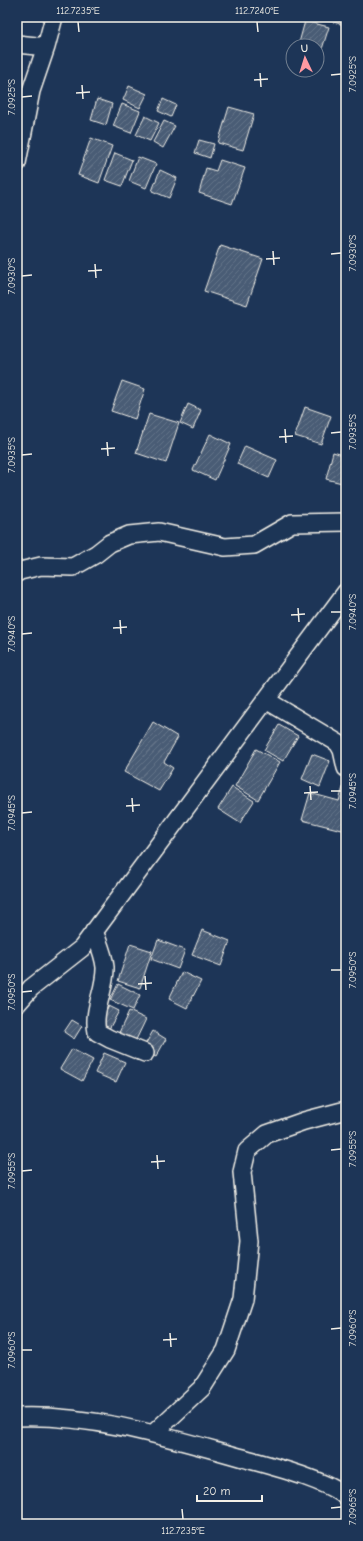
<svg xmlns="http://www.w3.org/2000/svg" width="363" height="1541" viewBox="0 0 363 1541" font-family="'Comic Neue',sans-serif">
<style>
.building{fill:url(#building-hatch);stroke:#f4f1e8}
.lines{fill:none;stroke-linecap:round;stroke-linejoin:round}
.street-casing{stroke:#f4f1e8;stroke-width:20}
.street{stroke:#1d3557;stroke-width:17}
.ticks{fill:none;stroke:#f4f1e8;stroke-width:1.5}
.neatline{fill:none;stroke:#f4f1e8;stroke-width:1.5}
.ticks-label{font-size:10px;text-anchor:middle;fill:#f4f1e8}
</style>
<defs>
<pattern id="building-hatch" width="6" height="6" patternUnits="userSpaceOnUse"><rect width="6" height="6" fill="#485b74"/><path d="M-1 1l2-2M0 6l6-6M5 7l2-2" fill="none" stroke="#637388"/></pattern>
</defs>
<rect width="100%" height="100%" fill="#1d3557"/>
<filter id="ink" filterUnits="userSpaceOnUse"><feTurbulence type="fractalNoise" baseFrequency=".025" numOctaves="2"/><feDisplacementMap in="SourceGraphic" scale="8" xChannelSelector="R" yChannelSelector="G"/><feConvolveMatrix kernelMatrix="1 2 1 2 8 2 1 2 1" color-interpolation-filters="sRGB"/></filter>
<g filter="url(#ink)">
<path class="building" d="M323,17H346V18L344,25L323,19Z
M305,21L329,27L322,49L317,48V46H310L299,43Z
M129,86L147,94L140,108L123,100Z
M17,89L21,90L17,108Z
M97,99L112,104L106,125L91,120Z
M163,99L176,105L171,117L158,111Z
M122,104L140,111L131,133L113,126Z
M229,107L254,114L243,150L218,143Z
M145,116L159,123L150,141L136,135Z
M164,121L175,126L163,148L153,142Z
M91,138L112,146L99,183L78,175Z
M199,140L214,144L210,158L195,153Z
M115,153L132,160L122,186L105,180Z
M138,157L156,164L146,188L129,181Z
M220,160L245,168L232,204L199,193L206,168L216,171Z
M160,170L177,178L169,198L152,191Z
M220,245L263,259L247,305L204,291Z
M122,381L145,389L135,419L111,411Z
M188,404L201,410L193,429L180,423Z
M305,407L331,416L321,444L295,436Z
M149,414L179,423L166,463L136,453Z
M210,434L231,444L215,480L193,470Z
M245,446L277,460L269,478L237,464Z
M333,452L346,456V484L326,479Z
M153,722L178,737L164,762L173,768L159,791L124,772Z
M279,725L298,736L283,761L264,750Z
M256,749L280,762L258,800L235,786Z
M312,754L330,761L320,787L302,779Z
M344,784H346V831L302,820L310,793L339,801Z
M232,787L254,801L240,823L218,809Z
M202,930L230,941L221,966L192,955Z
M158,940L185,950L178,969L151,959Z
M130,944L152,951L140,988L118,981Z
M182,972L201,981L187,1008L169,999Z
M118,984L140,995L133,1010L110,1000Z
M109,1006L119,1011L109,1029L99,1024Z
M129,1011L146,1019L134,1044L117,1037Z
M72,1020L82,1026L74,1039L64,1032Z
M153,1031L166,1039L156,1057L142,1050Z
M72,1049L93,1060L82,1081L60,1069Z
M104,1053L125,1062L116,1082L95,1073Z"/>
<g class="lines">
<defs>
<path id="street" d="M17,44L46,47
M17,163L31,91L46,47L54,17
M17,573L20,571L41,566L73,567L96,554L110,543L129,535L159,532L225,547L254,545L292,523L346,522
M266,700L338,743L342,750L346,768
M94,931C98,942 104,955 105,967C106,989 92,1010 97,1032L110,1039L145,1053
M17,1004L31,988L82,948L346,592
M17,1417C94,1414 170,1438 243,1458C274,1467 320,1478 346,1496
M154,1433L202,1388L226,1350L243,1299L249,1241L242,1172L247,1151L267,1134L304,1121L346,1110"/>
</defs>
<use href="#street" class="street-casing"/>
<use href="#street" class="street"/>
</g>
</g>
<path class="ticks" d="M78,22L79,32M257,22L258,32M260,73L261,87M331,75L341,74M254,80L268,79M82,85L83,99M76,93L90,92M22,97L32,96M273,251L274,265M331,254L341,253M266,259L280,258M95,264L96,278M88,271L102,270M22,276L32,275M285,429L286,443M331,433L341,432M279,437L293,436M107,442L108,456M101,449L115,448M22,455L32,454M298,608L299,622M331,612H341M291,615L305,614M120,620L121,634M113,628L127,627M22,634L32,633M310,786L311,800M331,791H341M304,793L318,792M132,798L133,812M126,806L140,805M22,813L32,812M331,970H341M145,976L146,990M138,984L152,983M22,992L32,991M331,1150L341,1149M157,1155L158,1169M151,1162L165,1161M22,1171L32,1170M331,1329L341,1328M170,1333L171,1347M163,1340L177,1339M22,1350H32M331,1508L341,1507M182,1509L183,1519"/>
<rect width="363" height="1541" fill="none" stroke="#1d3557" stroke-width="44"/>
<g transform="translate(305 58) rotate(356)"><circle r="19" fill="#1d3557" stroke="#738091"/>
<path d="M0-3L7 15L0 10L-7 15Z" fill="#ff9aa2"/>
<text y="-6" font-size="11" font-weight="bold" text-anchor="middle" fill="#f4f1e8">U</text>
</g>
<path d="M197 1495v6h65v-6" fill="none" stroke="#f4f1e8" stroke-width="2"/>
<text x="203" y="1495" font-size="12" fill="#f4f1e8" stroke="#1d3557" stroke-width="3" paint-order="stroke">20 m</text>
<rect x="22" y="22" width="319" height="1497" class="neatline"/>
<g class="ticks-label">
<text x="78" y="14">112.7235°E</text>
<text x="257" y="14">112.7240°E</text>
<text transform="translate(352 74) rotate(-90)" y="4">7.0925°S</text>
<text transform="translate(11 97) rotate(-90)" y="4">7.0925°S</text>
<text transform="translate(352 253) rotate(-90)" y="4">7.0930°S</text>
<text transform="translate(11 276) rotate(-90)" y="4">7.0930°S</text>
<text transform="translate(352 432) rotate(-90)" y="4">7.0935°S</text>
<text transform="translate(11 455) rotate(-90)" y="4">7.0935°S</text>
<text transform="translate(352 612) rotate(-90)" y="4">7.0940°S</text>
<text transform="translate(11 634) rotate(-90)" y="4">7.0940°S</text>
<text transform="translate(352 791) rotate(-90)" y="4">7.0945°S</text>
<text transform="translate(11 813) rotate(-90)" y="4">7.0945°S</text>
<text transform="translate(352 970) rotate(-90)" y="4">7.0950°S</text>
<text transform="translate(11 992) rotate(-90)" y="4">7.0950°S</text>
<text transform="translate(352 1149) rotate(-90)" y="4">7.0955°S</text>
<text transform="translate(11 1171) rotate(-90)" y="4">7.0955°S</text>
<text transform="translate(352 1328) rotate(-90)" y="4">7.0960°S</text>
<text transform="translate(11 1350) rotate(-90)" y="4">7.0960°S</text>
<text transform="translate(352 1507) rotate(-90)" y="4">7.0965°S</text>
<text x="183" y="1534">112.7235°E</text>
</g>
</svg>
